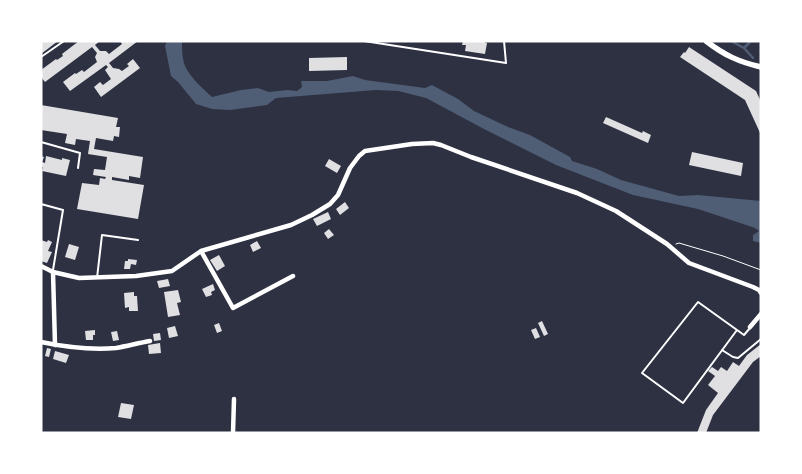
<svg xmlns="http://www.w3.org/2000/svg" width="802" height="474" viewBox="0 0 802 474" font-family="'DM Sans',sans-serif">
<style>
.water{fill:#4f5d75}
.lines{fill:none;stroke-linecap:round;stroke-linejoin:round}
.stream{stroke:#4f5d75;stroke-width:2.5}
.building{fill:#e0e0e3}
.path{stroke:#fff;stroke-width:1}
.service{stroke:#fff;stroke-width:2}
.minor{stroke:#fff;stroke-width:4.5}
.tertiary{stroke:#fff;stroke-width:5.5}
</style>
<rect width="100%" height="100%" fill="#2d3142"/>
<path class="water" d="M167,41H182C182,49 182,58 185,66C190,77 203,89 212,97L241,90L258,88L269,92L288,90L297,91L302,87L301,81H327L353,76L365,80L425,88L432,85L458,99L474,111L508,127L530,135L570,157L572,161L597,169L621,180L679,196L698,195L761,201V243L753,241V235L759,231L755,228L698,209L633,195L556,165L484,129L426,98L398,91L376,90L276,98L267,105L230,110L212,109L196,104L178,82L171,76L165,46Z"/>
<g class="lines">
<path class="stream" d="M731,41L744,48L753,58
M744,48L751,41"/>
</g>
<path class="building" d="M41,41H58L41,54Z
M79,41H100L95,45L100,51H106L109,54L122,44L120,41H138L109,63L113,68L119,69L122,71L129,66L127,64L133,59L140,68L101,97L94,87L100,82L103,85L111,79L105,70L108,67L106,65L70,91L63,82L75,73L76,74L82,70L84,72L97,62L95,57L97,53L92,47L45,82L41,77V70L56,59L57,60L63,56L62,54Z
M463,41H481L487,43L485,54L465,51L466,45H462Z
M689,47L756,91L761,102V135L745,100L680,57L684,52L685,53Z
M347,57V70L309,71V58Z
M41,105L118,118L116,127H120L119,137L114,136L113,141L96,138L94,149L143,157L140,178L129,176V180L112,177V180L144,185L138,219L77,209L82,183L99,185L100,178L105,179L106,177L93,175L94,169L105,170L107,157L88,154L90,141L76,139L75,145L65,143L67,134L41,130Z
M606,117L642,133L643,131L651,135L648,143L603,123Z
M692,152L743,163L741,176L689,165Z
M41,156L44,157L42,162L45,163L46,156L62,160V158L70,160L66,176L42,171L43,167H41Z
M329,159L341,166L337,173L325,166Z
M345,202L349,208L340,215L336,209Z
M328,212L331,219L317,226L313,219Z
M329,229L334,235L328,239L324,233Z
M41,240L47,242L48,240L52,242L48,251L52,252L47,263L41,261Z
M257,241L261,248L253,252L250,245Z
M69,244L79,247L75,260L65,257Z
M219,255L225,266L217,271L210,260Z
M128,259L137,260L136,265L131,264L130,269H124L125,261H128Z
M168,279L170,286L159,288L157,281Z
M213,284L215,290L211,292L212,295L206,297L202,289Z
M178,290L181,302L177,303L180,315L168,317L164,292Z
M134,292V296H137L138,311H129V307L125,308L124,293Z
M542,321L548,334L544,336L538,323Z
M219,323L222,331L217,333L214,325Z
M175,326L178,336L169,338L167,328Z
M536,328L540,337L535,339L531,330Z
M95,330V335H93V340H86L85,331Z
M117,331L119,340L113,341L111,332Z
M160,333L161,340L154,341L153,334Z
M160,343L161,353L149,354L148,345Z
M761,344V356L753,362L713,415L706,433H697L706,410L718,393L708,385L715,376L708,371L712,367L718,371L721,367L727,371L733,362L739,366L747,355Z
M47,348L51,349L49,357L45,356Z
M55,351L69,355L66,363L53,359Z
M121,403L134,405L131,419L118,417Z"/>
<g class="lines">
<path class="path" d="M676,244L679,243L723,256L761,270"/>
<path class="service" d="M364,41L506,63L504,41
M41,57L64,41
M41,142L80,153L78,168
M41,204L63,210L53,270
M97,278L102,235L138,240
M737,330L683,403L642,373L698,302L744,335L750,328
M722,350L733,357L738,358L761,339"/>
<path class="minor" d="M201,251L233,308L293,276
M41,266L53,272L79,278L136,276L172,271L201,251L291,225L312,215L330,204L338,195L350,168L359,156L365,151L412,144L433,143L441,145L471,157L577,193L616,211L667,244L689,263L753,287L759,290L761,293
M53,272L55,345
M750,327L761,314
M41,342C65,347 91,350 116,348C127,346 139,343 150,341
M233,433L234,399"/>
<path class="tertiary" d="M706,41C724,55 739,62 761,67"/>
</g>
<rect width="802" height="474" fill="none" stroke="#ffffff" stroke-width="85"/>
</svg>
